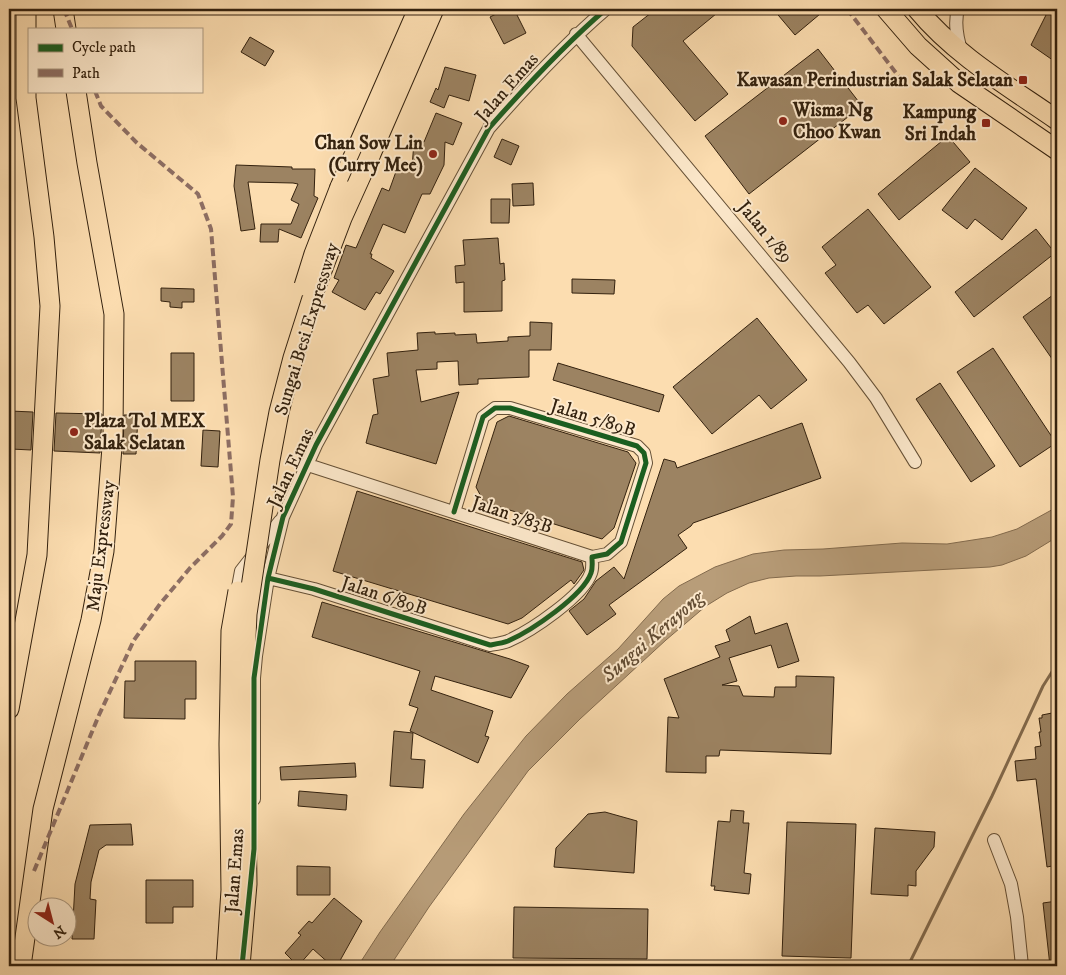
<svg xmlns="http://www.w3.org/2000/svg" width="1066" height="975" viewBox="0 0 1066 975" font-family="'IM FELL DW Pica',serif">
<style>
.water{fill:#b89d79;stroke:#836b4e}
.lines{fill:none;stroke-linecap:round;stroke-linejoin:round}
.stream{stroke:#836b4e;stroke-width:3}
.building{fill:#9c8362;stroke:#33210e}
.minor-casing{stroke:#655036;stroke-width:14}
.highway-casing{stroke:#33210e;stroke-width:21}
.minor{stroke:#fde9cc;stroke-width:12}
.highway{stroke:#fcddb0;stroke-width:19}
.highway-bridge-casing{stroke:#33210e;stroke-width:21;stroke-linecap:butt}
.highway-bridge{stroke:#fcddb0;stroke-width:19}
.quiet{stroke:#8d6e63;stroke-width:4;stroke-dasharray:8 4;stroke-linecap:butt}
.cycleway-casing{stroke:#fde9cc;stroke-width:8}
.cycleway{stroke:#1b5e20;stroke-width:5}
.poi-dot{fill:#8f2418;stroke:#fde9cc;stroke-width:2}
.labels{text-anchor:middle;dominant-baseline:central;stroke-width:4;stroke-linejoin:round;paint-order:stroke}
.poi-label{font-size:19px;font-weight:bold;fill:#33210e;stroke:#fde9cc;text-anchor:end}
.street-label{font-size:19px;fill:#33210e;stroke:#fde9cc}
.water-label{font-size:20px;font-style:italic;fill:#624c33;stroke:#fde9cc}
</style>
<rect width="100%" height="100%" fill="#fcddb0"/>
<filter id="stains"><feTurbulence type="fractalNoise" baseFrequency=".004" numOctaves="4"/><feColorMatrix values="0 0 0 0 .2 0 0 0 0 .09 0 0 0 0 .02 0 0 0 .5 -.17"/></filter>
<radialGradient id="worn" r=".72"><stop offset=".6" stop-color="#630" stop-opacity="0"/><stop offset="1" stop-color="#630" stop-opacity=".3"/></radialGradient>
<path class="water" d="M1057,507V537L1026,556L1002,565L990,567L820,576H796L769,578L749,583L727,593L706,606L666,640L580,719L528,771L429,907L390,966H358L380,932L464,814L526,736L567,694L618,649L663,599L679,586L715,567L753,554L784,550L823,549L902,543L947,544L992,537L1017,529Z"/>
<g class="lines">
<path class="stream" d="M908,966L992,796L1043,686L1057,664"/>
</g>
<path class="building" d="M506,9H514L526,33L504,44L490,17Z
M656,9H722L683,41L728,94L695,121L632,46L633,27Z
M773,9H826L795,35Z
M1049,9H1057V63L1031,45Z
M250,37L274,51L265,66L241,52Z
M818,49L862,106L749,194L705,136Z
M445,67L476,75L469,101L449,95L444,108L430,102L436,88L438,90Z
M436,113L462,123L453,145L445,142L444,165L430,194H422L405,233L383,224L370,254H372L371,258L394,271L380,294L376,292L365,310L332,292L339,280L334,278L346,245L356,248L382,188L389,191L398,166L412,167L414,142H424Z
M948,136L970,162L899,220L878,194Z
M502,139L519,146L511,165L494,157Z
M236,165L292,167V169H315L314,196L318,198L301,238L279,229L278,242H260L261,224H291L299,204L291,200L298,184L293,183L248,182L255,229L241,231L234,186Z
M975,168L1027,208L1002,240L975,219L967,229L942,210Z
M533,183L534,205L513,206L512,184Z
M491,199H510L509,223H491Z
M868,209L931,287L884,324L868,305L857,313L825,273L836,265L822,247Z
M1036,229L1055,253L974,317L955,292Z
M498,238L500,264L504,263L505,280L502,281V311L464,312V282L456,283L455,266L465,265L463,240Z
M572,279L615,280L614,294L572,293Z
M161,288L194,289V302H182V308L170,307V302L161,301Z
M1057,292V366L1023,317Z
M757,318L807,380L771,409L759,395L712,434L673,387Z
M530,322L552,323L551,350H529V377L478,379V384L459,385L458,361L437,362V369L416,370L421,402L459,392L436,464L366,443L373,415L378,414L373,379L389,376L387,353L418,350L417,333L435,332V334L455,333V335L476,334L477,343L508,341V337L530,336Z
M993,348L1056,443L1020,467L957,372Z
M171,353H194V401H171Z
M558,363L664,395L659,412L553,380Z
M940,383L995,466L971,482L916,399Z
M10,411L33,412L31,450L11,449Z
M56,413L102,414L100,453L54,451Z
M124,415H138L136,454H123Z
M509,416L628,452L636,463L614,528L602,539L484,502L476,487L497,422Z
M802,423L821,478L693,523L691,526L678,535L687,548L609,605L616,614L587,635L569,611L584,599L596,581L614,567L624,579L664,459L675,462L677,468Z
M203,430L220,431L218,467L201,466Z
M357,491L582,562L584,570L574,584L571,580L522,618L508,624L333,571Z
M322,602L510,659L529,666L511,698L435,676L431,690L493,711L485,736L489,737L478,763L410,731L418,708L409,705L420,671L312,637Z
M750,616L755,634L787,623L799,661L778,668L771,645L729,658L737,681L722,685L739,686L743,696L774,697L775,687H796V676L834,677L831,754L720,750L719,756H706V773L666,772L668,717L679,718L664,679L720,657L715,646L730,641L726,630Z
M135,661H196V699H185V719L124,718L125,681H135Z
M1057,712V865L1047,867L1036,779L1017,781L1015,761L1036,759L1035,747L1041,746L1039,732H1041L1039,718H1042V715Z
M394,731L413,733L411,759L425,760L423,788L390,786Z
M355,763L356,777L281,780L280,767Z
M299,791L347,795L346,810L298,806Z
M731,810L744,811L743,823H749L744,873L751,874L749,894L714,890L715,886H711L718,821L730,822Z
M605,812L637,821L634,873L554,867L556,848L588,814Z
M787,822L856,824L851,958L782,956Z
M131,824L133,845H106L99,850L91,882L90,899L96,900L94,939H72L75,884L90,825Z
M875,828L935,832L934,847L916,871V886L908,885V896L871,894Z
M297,866L330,867V895H297Z
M146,880H193V907H173V923H146Z
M334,898L362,921L337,966H332L313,949L298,966L285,953L301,935L298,933L309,921L312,923Z
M1057,901V966H1050L1043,903Z
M514,907L648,909L647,959L513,958Z"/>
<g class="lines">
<defs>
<path id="minor" d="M958,9C954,24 957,38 962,53
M576,34L849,362L876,398L915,462
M308,465L592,557
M268,578L314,589L490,645C496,644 503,643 508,641C531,631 583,596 591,573C593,568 592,562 592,557L607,554L621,542L646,463L644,453L637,446L510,408H495L483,417L454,512
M236,598L241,571L280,521
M254,799V678L256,656L268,578L283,517L316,445L489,128C526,86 564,45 606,9
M994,840L1011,884L1017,917L1022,966"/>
<path id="highway" d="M63,9L66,29
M886,9L918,46L959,83L1057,150
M917,9C955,55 1008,86 1057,120
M370,156L434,9
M340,187L418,9
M9,709L37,555L50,306L44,237L26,98V9
M21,966L43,809L91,620L104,551L113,434L114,314L87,163L76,91"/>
</defs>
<use href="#minor" class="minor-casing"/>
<use href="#highway" class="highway-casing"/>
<use href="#minor" class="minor"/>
<use href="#highway" class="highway"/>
<defs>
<path id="highway-bridge" d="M304,286L314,254L340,187
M226,966L231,890L229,744L231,631L238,591
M240,966L247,884L246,812L243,756L244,682L247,614L270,460L279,412L293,358L315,289L342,218L370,156"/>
</defs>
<use href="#highway-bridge" class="highway-bridge-casing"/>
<use href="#highway-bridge" class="highway-bridge"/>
<path class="quiet" d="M64,9L72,29
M847,9L903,82
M34,871L99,715L134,640L160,604L190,568L222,536L231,524L233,497L211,229L198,194L137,143L101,106L95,91"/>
<defs>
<path id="cycleway" d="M268,578L314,589L490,645C496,644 503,643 508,641C531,631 583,596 591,573C593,568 592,562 592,557L607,554L621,542L646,463L644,453L637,446L510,408H495L483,417L454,512
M242,966L254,849V678L268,578L283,517L316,445L489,128C526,86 564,45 606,9"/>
</defs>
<use href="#cycleway" class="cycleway-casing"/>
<use href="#cycleway" class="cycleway"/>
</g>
<g class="poi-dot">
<rect x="1018" y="75" width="10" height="10" rx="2.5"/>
<circle cx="783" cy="121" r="5"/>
<rect x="981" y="118" width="10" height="10" rx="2.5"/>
<circle cx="433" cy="154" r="5"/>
<circle cx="74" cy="432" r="5"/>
</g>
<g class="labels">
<g class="poi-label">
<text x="1013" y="80">Kawasan Perindustrian Salak Selatan</text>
<text x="793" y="110" text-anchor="start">Wisma Ng<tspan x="793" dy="22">Choo Kwan</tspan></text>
<text x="976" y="112">Kampung<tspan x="976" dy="22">Sri Indah</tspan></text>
<text x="423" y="143">Chan Sow Lin<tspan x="423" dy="22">(Curry Mee)</tspan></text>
<text x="84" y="421" text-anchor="start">Plaza Tol MEX<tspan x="84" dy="22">Salak Selatan</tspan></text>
</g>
<g class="street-label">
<text transform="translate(507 88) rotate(-49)">Jalan Emas</text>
<text transform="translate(765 232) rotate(50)">Jalan 1/89</text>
<text transform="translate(307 329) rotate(-73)">Sungai Besi Expressway</text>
<text transform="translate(593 418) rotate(17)">Jalan 5/89B</text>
<text transform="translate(291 468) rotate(-65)">Jalan Emas</text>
<text transform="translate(512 515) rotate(18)">Jalan 3/83B</text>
<text transform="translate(101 546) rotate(-83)">Maju Expressway</text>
<text transform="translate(384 596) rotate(18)">Jalan 6/89B</text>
<text transform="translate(235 871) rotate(-86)">Jalan Emas</text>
</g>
<g class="water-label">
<text transform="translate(653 637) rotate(-41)">Sungai Kerayong</text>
</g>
</g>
<rect width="1066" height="975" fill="none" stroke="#fcddb0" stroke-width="30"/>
<rect x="10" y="10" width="1046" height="955" fill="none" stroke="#33210e" stroke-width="2.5"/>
<rect x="15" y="15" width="1036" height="945" fill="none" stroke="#33210e"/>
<rect x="28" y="28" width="175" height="65" fill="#fde9cc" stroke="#ac9980"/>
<rect x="38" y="44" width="25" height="8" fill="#1b5e20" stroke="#ac9980"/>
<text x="72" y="52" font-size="15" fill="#33210e">Cycle path</text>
<rect x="38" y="69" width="25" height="8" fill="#8d6e63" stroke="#ac9980"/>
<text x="72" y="78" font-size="15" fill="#33210e">Path</text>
<g transform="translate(52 922) rotate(144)"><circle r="24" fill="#fde9cc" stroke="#ac9980"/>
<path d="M0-4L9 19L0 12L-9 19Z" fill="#8f2418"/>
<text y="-8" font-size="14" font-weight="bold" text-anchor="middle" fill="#33210e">N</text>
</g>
<rect width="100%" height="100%" filter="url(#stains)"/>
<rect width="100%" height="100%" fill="url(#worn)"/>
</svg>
